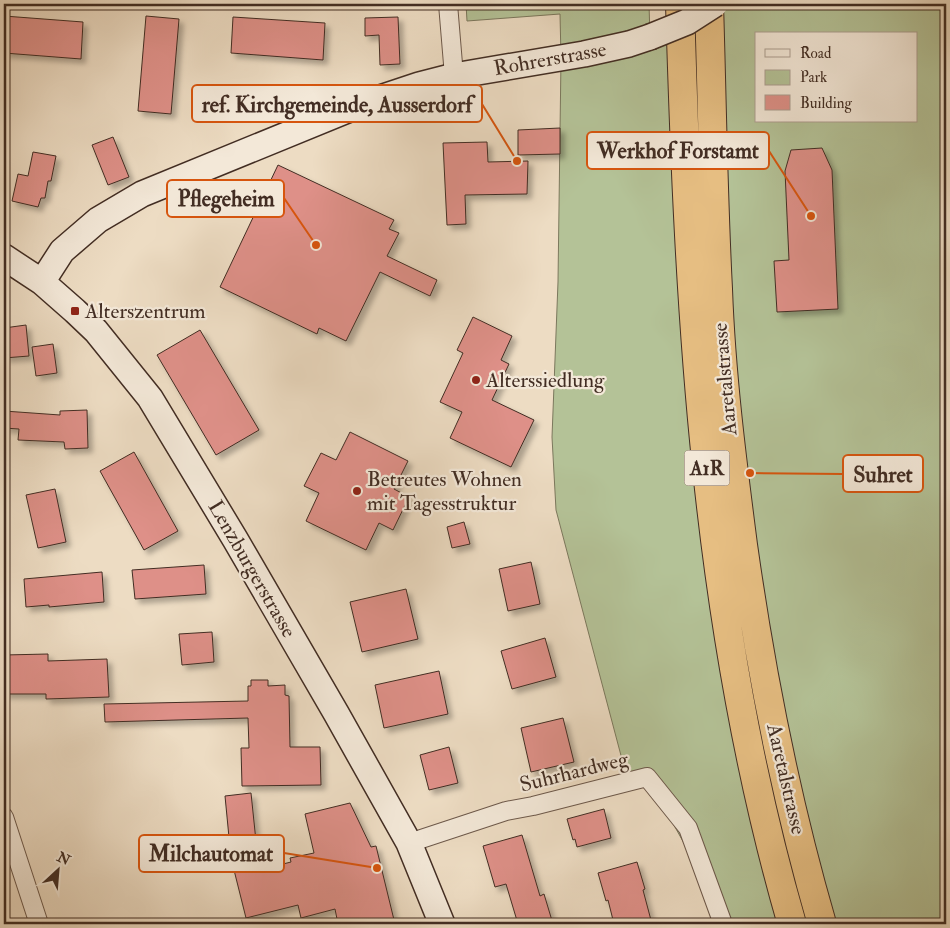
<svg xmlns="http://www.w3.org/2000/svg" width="950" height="928" viewBox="0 0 950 928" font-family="'IM FELL Double Pica',serif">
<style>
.green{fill:#b4c297;stroke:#7b785d;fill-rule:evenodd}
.building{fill:#de9088;stroke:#422d23;filter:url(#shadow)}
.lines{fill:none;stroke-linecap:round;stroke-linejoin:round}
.street-casing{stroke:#6d594b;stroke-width:20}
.secondary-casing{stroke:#422d23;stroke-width:28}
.highway-casing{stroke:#422d23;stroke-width:30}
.street{stroke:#f3e8d8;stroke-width:18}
.secondary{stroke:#f3e8d8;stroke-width:25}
.highway{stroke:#e6be82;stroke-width:28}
.secondary-bridge-casing{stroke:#422d23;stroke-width:28;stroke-linecap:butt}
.secondary-bridge{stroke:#f3e8d8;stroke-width:25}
.poi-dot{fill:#8f2418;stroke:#f3e8d8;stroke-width:2}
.labels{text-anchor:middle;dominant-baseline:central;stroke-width:4.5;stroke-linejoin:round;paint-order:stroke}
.shield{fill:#f3e8d8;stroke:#776559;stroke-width:1}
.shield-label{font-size:20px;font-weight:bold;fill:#422d23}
.street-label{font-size:21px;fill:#422d23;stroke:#f3e8d8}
.poi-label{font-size:21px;fill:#422d23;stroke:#f3e8d8;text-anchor:start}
.leader{fill:none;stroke:#d7550e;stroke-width:2}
.callout-dot{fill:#d7550e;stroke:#f3e8d8;stroke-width:2}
.callout{fill:#f3e8d8;stroke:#d7550e;stroke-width:2}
.callout-label{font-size:22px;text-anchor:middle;font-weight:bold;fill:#422d23}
</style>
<defs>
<filter id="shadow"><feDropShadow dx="4.5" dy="4.5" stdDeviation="2.5" flood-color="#0004"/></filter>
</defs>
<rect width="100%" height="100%" fill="#eddcc3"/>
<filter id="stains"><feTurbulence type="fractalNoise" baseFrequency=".004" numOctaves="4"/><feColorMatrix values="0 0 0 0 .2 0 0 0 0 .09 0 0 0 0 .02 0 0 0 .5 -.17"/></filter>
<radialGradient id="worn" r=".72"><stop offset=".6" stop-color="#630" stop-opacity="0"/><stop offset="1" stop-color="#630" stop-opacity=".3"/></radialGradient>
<path class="green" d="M466,4H649L650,37L713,4H946V924H723L713,895L647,777L628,782L556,510L552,437L558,282L561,58L560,14L467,21ZM756,34H916V121H756Z"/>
<path class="building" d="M4,16L83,22L81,59L4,53Z
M146,16L179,19L171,114L138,111Z
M233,17L325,23L323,60L231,53Z
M398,17L400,64L380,65L379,35L365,36V18Z
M560,128V154L518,155V130Z
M113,137L129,177L108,185L92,145Z
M487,142L488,162L528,161L527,194L465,195L466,224L447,225L443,143Z
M822,148L832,170L838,309L777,312L774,261L789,260L785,171L791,150Z
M33,152L56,156L51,181H48L45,198H41L38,207L12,201L18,174L28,176Z
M278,165L394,220L389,229L399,233L387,256L437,280L430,296L380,272L346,341L319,328L317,334L220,287Z
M473,317L512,336L501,360L509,364L492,400L534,420L511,467L450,438L462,412L440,402L463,353L457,350Z
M26,325L29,356L4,358V328Z
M200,330L259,430L216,455L157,355Z
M53,344L57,373L36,376L32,347Z
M87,410L88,448L65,449L64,442L18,440L19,429L4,428V411L60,415V411Z
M350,432L408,461L394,489L409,497L393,530L379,523L366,550L306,521L319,493L304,486L321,453L336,460Z
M134,452L178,531L144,550L100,471Z
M55,489L66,542L38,548L26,495Z
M464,522L470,544L452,548L447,527Z
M531,562L540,604L508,611L499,569Z
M204,565L206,594L135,599L132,570Z
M102,572L104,602L49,607V605L26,607L24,579Z
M406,589L418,639L362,652L350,602Z
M212,632L214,662L182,665L179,634Z
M545,638L556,677L512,689L501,651Z
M48,654V661L107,659L109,697L46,699V694H4V655Z
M439,671L448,714L384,728L375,685Z
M251,680H268V686L285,685V695L289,696L290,747H320L321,785L242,786L241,748H249L248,718L105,722L104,704L248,701V686H251Z
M563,718L574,762L531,772L521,728Z
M449,747L458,783L429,790L420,755Z
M251,793L259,870L291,862L290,858L314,853L305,814L350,803L371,847L376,846L395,924H338L335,909L301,918L298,905L246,918L231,858L225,796Z
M604,809L611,838L577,847L575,839L573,840L567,819Z
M522,835L540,896L544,894L553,924H518L506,884L495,887L483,846Z
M637,862L645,889L643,890L652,924H614L608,900L606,901L598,873Z"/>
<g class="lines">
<defs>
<path id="street" d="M448,4L454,76
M4,817L39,924
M409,843L506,811L533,806L647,777L688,828L723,924"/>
<path id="secondary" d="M4,257L42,282L75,311L96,331L150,398L235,539L336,713L409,843L442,924
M42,282L62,251L98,220L142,194L362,104L419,85L454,76L584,54L629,44L650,37"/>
<path id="highway" d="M680,4C689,313 705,625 792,924
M709,4C712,99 713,194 718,289C721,374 732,460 743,545C761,673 786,800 822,924"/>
</defs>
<use href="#street" class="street-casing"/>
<use href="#secondary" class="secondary-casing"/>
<use href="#highway" class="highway-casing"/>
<use href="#street" class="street"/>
<use href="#secondary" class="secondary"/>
<use href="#highway" class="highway"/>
<defs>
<path id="secondary-bridge" d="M650,37L687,22L715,4"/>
</defs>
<use href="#secondary-bridge" class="secondary-bridge-casing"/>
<use href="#secondary-bridge" class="secondary-bridge"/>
</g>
<g class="poi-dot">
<rect x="70" y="306" width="10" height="10" rx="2.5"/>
<circle cx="476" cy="380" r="5"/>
<circle cx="357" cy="491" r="5"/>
</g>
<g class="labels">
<rect class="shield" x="684.5" y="450.5" width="45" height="35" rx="4"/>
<g class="shield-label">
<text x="707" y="468">A1R</text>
</g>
<g class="street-label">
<text transform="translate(550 59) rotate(-10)">Rohrerstrasse</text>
<text transform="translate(725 379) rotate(-95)">Aaretalstrasse</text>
<text transform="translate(252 569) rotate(60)">Lenzburgerstrasse</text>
<text transform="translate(574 772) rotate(-14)">Suhrhardweg</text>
<text transform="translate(786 779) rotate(77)">Aaretalstrasse</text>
</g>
<g class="poi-label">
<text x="85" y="311">Alterszentrum</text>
<text x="486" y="380">Alterssiedlung</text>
<text x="367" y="479">Betreutes Wohnen<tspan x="367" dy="24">mit Tagesstruktur</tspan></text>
</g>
</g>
<path class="leader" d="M517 161L482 104M811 216L769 151M316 245L284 198M750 473L843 474M377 868L284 853"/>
<g class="callout-dot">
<circle cx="517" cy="161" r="5"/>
<circle cx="811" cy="216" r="5"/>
<circle cx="316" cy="245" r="5"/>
<circle cx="750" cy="473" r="5"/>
<circle cx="377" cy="868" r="5"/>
</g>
<g class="callout">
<rect x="192" y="85" width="290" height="37" rx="5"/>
<rect x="587" y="132" width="182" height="37" rx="5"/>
<rect x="167" y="180" width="117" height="37" rx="5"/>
<rect x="843" y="455" width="80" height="37" rx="5"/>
<rect x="139" y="835" width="145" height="37" rx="5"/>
</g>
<g class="callout-label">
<text x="337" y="112">ref. Kirchgemeinde, Ausserdorf</text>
<text x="678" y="158">Werkhof Forstamt</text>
<text x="226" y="206">Pflegeheim</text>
<text x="883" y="482">Suhret</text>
<text x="211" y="861">Milchautomat</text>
</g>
<rect width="950" height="928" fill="none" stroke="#eddcc3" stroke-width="20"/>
<rect x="5" y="5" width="940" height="918" fill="none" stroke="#422d23" stroke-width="2.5"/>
<rect x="10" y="10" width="930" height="908" fill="none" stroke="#422d23"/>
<rect x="755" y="32" width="162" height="90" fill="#f3e8d8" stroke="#ac9d90"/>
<rect x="765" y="49" width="25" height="8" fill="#f3e8d8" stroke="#ac9d90"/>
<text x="800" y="58" font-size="15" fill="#422d23">Road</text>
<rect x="765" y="70" width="25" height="15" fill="#b4c297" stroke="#ac9d90"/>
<text x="800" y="82" font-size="15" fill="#422d23">Park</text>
<rect x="765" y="95" width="25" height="15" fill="#de9088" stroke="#ac9d90"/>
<text x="800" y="108" font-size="15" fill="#422d23">Building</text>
<g transform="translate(58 870) rotate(26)" stroke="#f3e8d8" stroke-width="4" paint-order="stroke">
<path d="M0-4L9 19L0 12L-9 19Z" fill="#422d23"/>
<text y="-8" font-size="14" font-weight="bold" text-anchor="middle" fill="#422d23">N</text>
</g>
<rect width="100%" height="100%" filter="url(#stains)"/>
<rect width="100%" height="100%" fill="url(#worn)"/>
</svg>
